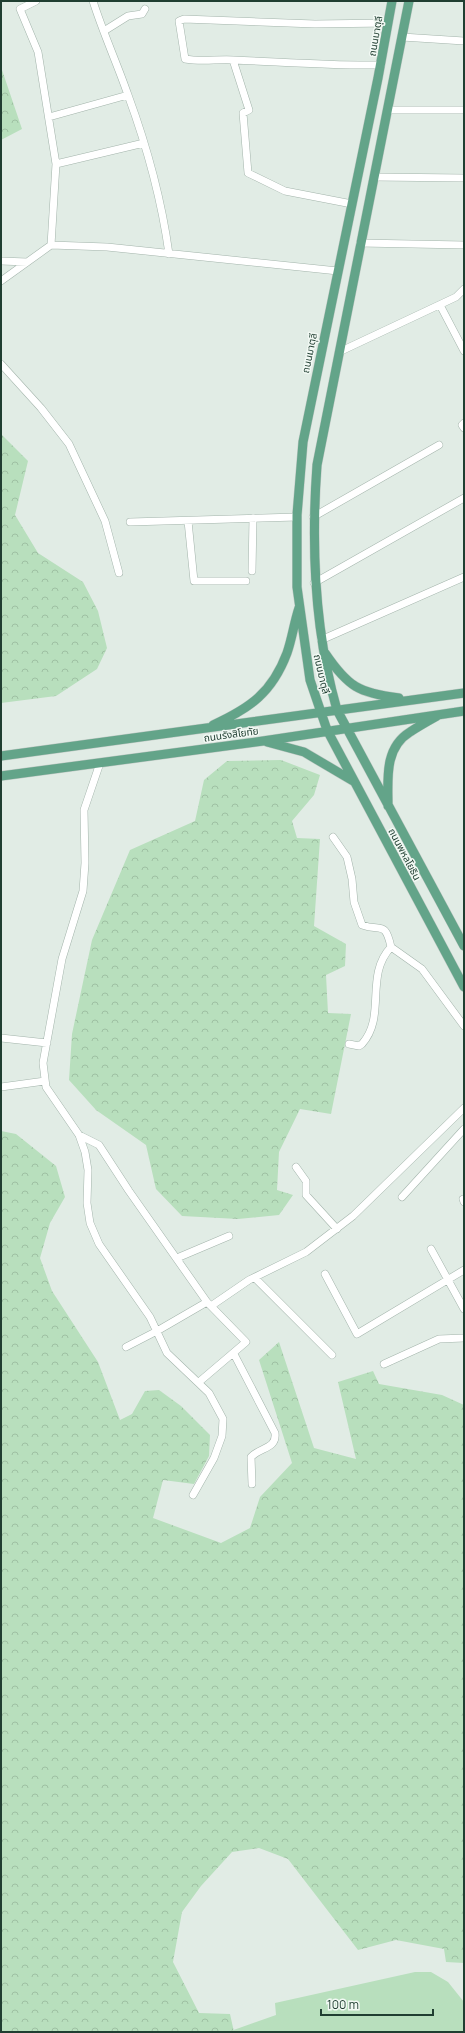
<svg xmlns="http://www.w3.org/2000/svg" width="465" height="2033" viewBox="0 0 465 2033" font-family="Manrope,'Noto Sans Thai',sans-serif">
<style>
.forest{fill:url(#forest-crowns)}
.pitch{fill:#b8dfbd}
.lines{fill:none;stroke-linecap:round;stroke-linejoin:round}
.minor-casing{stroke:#a3b4ab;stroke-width:8}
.major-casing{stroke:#c1c9c5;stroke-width:10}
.minor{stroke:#fff;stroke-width:7}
.major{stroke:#63a489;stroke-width:9}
.labels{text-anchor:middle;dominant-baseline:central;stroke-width:3;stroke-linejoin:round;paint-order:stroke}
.street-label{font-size:10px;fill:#203e31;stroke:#f2f9f4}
</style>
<defs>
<pattern id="forest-crowns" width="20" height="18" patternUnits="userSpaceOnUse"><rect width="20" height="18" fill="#b8dfbd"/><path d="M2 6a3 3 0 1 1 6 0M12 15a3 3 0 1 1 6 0" fill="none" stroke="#9ec0a3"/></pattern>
</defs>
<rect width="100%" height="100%" fill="#e1ece5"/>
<path class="forest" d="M1,67L22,129L1,140Z
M1,434L28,461L15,515L38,553L83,582L98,611L107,648L97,669L56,696L1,703Z
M281,760L320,775L314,795L292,821L297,838L320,839L314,926L346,944L345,966L326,975L328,1013L351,1014L331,1114L300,1109L279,1152L277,1190L293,1195L279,1215L238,1219L182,1216L156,1189L146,1145L96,1110L69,1080L72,1034L92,940L130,850L195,821L204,780L227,761Z
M1,1131L16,1134L56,1166L65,1197L50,1223L40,1258L52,1291L98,1362L120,1420L132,1414L145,1391L159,1390L181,1406L210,1435L209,1456L194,1484L163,1480L153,1518L221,1543L250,1528L260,1497L292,1463L259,1360L279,1342L314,1448L356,1459L338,1382L373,1371L379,1384L442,1395L464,1405V1963L446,1962L444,1949L396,1940L358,1950L288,1859L259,1848L232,1852L201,1886L182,1912L173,1962L199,2013L230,2014L234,2032H1Z"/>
<path class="pitch" d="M415,1972H431L448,1982L464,2002V2032H228L276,2015L275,2003Z"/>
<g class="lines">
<defs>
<path id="minor" d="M36,1L20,9L38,52L56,164L51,245
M93,1C103,33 117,63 128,95C146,144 162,203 169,254
M104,31L128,16L142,14L145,9
M402,37L464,41
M233,60L249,110L243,113L248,173L285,191L352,204
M381,65C331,66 283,62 234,60C217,59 201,62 185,59L179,21L184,19L315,24L388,23
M388,110H464
M49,117L128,95
M56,164L144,143
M374,177L464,178
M360,243L464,245
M1,261L27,262
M1,281L51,245L107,247L338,271
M440,305L464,351
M339,352L456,297L464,289
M1,364L41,408L69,444L105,521L119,573
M464,423L462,425L464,428
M313,517L439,445
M188,521L194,581H246
M130,522L297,517
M252,571L253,518
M314,583L464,498
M321,640L464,577
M100,763L84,810L85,863L83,891L62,959L43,1063L46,1087L79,1135L85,1152L88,1170L87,1203L90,1223L99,1244L150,1317L167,1353L209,1393L223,1419L222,1436L214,1458L193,1495
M333,837L347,857L352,879L354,902L362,925C381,932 385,920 391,947L422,969L464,1026
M1,1038L47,1043
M349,1044L359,1046L362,1044C387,1016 364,976 391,947
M1,1087L45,1081
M79,1135L99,1145L129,1191L207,1302L246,1342L199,1382
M296,1167L306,1181V1195L337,1229
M402,1197L464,1129
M463,1199L464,1202
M431,1249L464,1309
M177,1258L229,1236
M325,1274L357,1334L464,1270
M255,1278L332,1355
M211,1306L249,1280L306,1252L353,1216L464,1108
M126,1347L157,1331L207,1302
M234,1354L275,1433C277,1449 260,1447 251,1457L252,1484
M384,1364L439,1339L464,1338"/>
<path id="major" d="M392,1L378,78L303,442L297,515V587L310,680L327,730L464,987
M409,1L317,465C311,548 314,630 337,710L464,946
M325,653C348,687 359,693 399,698
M213,725C250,708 272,693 287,653C292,639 294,623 299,608
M267,742L304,752L353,781
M1,756L464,693
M1,776L263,741L464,711
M388,806C388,779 384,748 410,732C419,726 428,721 437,716"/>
</defs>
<use href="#minor" class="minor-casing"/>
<use href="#major" class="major-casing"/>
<use href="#minor" class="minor"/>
<use href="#major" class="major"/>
</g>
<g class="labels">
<g class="street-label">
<text transform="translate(375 36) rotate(-80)">ถนนมาตุลี</text>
<text transform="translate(309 353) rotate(-78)">ถนนมาตุลี</text>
<text transform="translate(322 674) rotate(77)">ถนนมาตุลี</text>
<text transform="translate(231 734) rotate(-8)">ถนนรังสิโยทัย</text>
<text transform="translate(405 854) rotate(62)">ถนนพหลโยธิน</text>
</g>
</g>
<rect width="465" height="2033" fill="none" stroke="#203e31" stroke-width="4"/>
<path d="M321 2009v6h112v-6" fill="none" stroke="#203e31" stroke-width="2"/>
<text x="327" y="2009" font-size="12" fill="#203e31" stroke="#f2f9f4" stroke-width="3" paint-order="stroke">100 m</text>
</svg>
